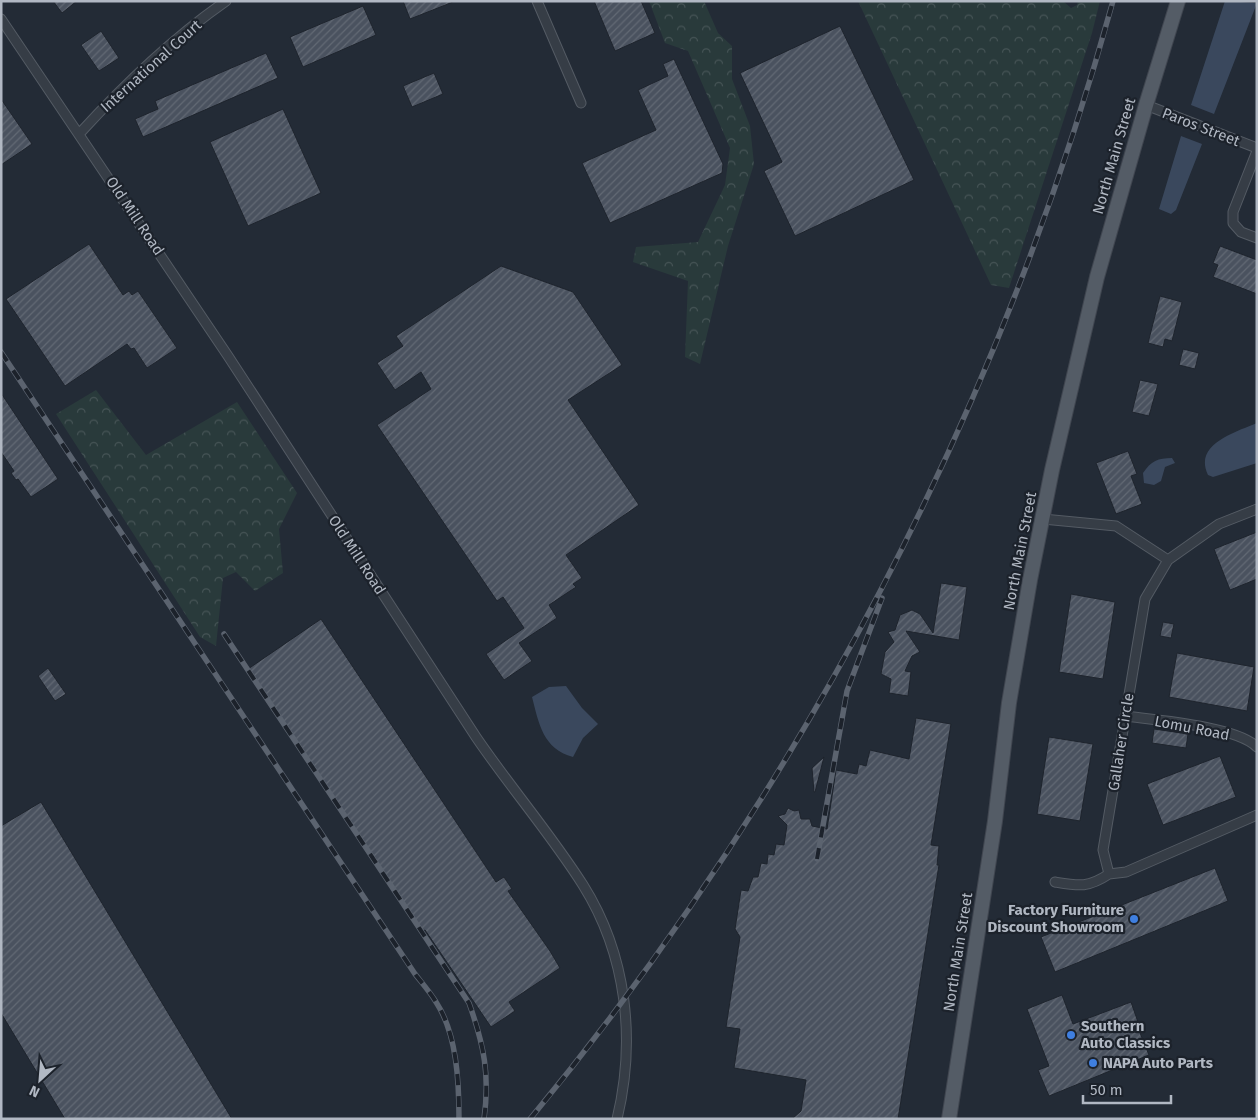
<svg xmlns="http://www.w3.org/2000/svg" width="1258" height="1120" viewBox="0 0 1258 1120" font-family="'Fira Sans',sans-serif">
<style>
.forest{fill:url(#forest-crowns)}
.water{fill:#3a485d}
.building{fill:url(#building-hatch);stroke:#1e242d}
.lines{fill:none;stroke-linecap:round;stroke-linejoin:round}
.minor-casing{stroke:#545b64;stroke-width:11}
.primary-casing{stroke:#404650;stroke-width:16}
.minor{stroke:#363d46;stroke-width:9}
.primary{stroke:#545c66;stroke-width:14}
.rail-casing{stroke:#5b636f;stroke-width:5.5}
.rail{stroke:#1c222b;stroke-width:4;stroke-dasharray:11;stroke-linecap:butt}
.shop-dot{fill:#3f7fe0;stroke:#1c222b;stroke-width:2}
.labels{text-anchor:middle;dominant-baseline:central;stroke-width:4.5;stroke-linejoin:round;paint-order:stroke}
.street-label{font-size:15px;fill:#b1b8c3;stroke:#1c222b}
.poi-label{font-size:15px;font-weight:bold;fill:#b1b8c3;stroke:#1c222b;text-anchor:start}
</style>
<defs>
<pattern id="forest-crowns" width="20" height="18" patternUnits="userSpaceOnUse" patternTransform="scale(1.25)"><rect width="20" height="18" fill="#293a3b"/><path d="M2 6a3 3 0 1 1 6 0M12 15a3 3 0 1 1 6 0" fill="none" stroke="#465456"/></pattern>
<pattern id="building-hatch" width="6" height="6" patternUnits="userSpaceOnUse" patternTransform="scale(1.25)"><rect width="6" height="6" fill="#4a525f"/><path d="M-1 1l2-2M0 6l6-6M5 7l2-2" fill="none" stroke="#626974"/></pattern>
</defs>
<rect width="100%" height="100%" fill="#232b36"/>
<path class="forest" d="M649,1H704L718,33L732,46V79L750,126L754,164L728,246L700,364L685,357L688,281L633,262L636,247L698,242L725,185L730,148L688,51L665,43Z
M858,1H1063L1071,8L1077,5L1078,1H1100L1092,33L1009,288L991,285Z
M96,390L146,455L237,402L297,493L279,529L283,573L255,591L236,572L223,578L216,646L200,637L56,414Z"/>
<path class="water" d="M1225,1L1257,3L1214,114L1191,105Z
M1181,136L1202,144L1176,210L1171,214L1159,209Z
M1257,423V463L1213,477L1208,475C1193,444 1236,432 1257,423Z
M1172,458L1175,463L1165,467L1161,481L1154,485L1144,483L1143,473C1151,461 1158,458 1172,458Z
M566,686L582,708L598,724L583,738L573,757C543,749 539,724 532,697L549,687Z"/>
<path class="building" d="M53,1H77L62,13Z
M403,1H453V2L410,19Z
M594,1H641L655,33L615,51Z
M363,6L376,35L303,67L290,37Z
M840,26L914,180L795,236L764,171L782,162L740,73Z
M101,31L119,58L99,71L81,45Z
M266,53L278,78L143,137L135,119L158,109L155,101Z
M674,59L723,164L722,173L610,223L582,163L656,130L638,90L668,76L663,64Z
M434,73L443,94L412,107L403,86Z
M1,99L32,144L1,165Z
M283,109L321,193L248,226L210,142Z
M89,244L123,295L129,291L132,295L138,291L177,348L147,368L134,348L131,349L127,344L65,386L6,299Z
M1220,246L1257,260V294L1213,277L1218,265L1213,263Z
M501,266L573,292L622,365L568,400L639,505L566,555L582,578L573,584L576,587L549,605L557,618L519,643L532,661L504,680L486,654L524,628L503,597L497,601L377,425L431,389L421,372L395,390L377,363L403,346L396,336Z
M1160,296L1182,302L1172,341L1165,339L1163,347L1148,343Z
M1183,349L1199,353L1195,369L1179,365Z
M1140,380L1158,384L1149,416L1132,412Z
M1,393L58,479L31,497L18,479L16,480L11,473L14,471L1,452Z
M1128,451L1137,474L1131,476L1142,504L1116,514L1096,463Z
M1257,532V579L1230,590L1214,549Z
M941,583L967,587L959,640L906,631L920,652L912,656L905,671L911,672L908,696L889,693L891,679L881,674L885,652L894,642L888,632L895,630L900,615L912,610L920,614L933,633Z
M1071,594L1115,602L1103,679L1059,672Z
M321,619L496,882L504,877L512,889L508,891L550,951L560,968L509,1002L515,1011L491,1027L425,930L423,931L248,669Z
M1163,622L1174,624L1171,638L1160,636Z
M1177,653L1254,667L1247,711L1169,697Z
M48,668L66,694L55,701L38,676Z
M916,718L951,724L931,845L939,846L937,865H939L898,1119H792L801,1111L806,1080L734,1068L740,1029L726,1027L740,937L735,929L741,890L748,891L753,877H758L761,863L767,864L768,854L774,855L776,844L784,845L787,825L778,816L785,814L788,808L794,811L799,810L801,819H810L812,826L827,829L836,770L857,774L859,764L866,766L870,750L909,759Z
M1154,729L1188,734L1186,748L1152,743Z
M1049,737L1093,744L1080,821L1037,814Z
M1220,756L1236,797L1163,825L1147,784Z
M824,757L815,792H814L812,768Z
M41,802L232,1119H65L1,1013V826Z
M1215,868L1228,901L1055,972L1041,937Z
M1062,995L1073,1024L1131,1002L1138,1022L1136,1023L1149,1055L1049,1096L1038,1070L1049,1066L1027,1009Z"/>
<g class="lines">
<defs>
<path id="minor" d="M537,1L581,103
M1,19L228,356L476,737C510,787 550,833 583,885C627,955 636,1040 617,1119
M1146,105L1257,148
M80,133C123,86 173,38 226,1
M1257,151L1233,212V223L1241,232L1257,238
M1257,509L1219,524L1168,560L1145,599L1103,850L1109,874L1126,872L1257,815
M1043,519L1116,526L1168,560
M1125,716C1155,720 1236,726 1257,747
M1055,882C1079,886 1088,888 1109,874"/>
<path id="primary" d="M949,1119L995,821L1009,703L1030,580L1052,470L1097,277L1146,105L1178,1"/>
</defs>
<use href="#minor" class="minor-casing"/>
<use href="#primary" class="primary-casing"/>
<use href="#minor" class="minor"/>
<use href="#primary" class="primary"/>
<defs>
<path id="rail" d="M1,352L415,974C422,983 430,992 436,1002C457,1034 459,1082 459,1119
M224,634L469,1003C484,1045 490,1075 484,1119
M817,859L847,691L882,598
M530,1119C799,794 1001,408 1113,1"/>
</defs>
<use href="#rail" class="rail-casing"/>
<use href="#rail" class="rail"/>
</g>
<g class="shop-dot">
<circle cx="1134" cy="919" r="5"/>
<circle cx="1071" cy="1035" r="5"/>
<circle cx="1093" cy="1063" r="5"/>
</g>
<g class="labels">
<g class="street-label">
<text transform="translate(151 66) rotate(-42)">International Court</text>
<text transform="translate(1201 127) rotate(21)">Paros Street</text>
<text transform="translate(1114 156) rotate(-74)">North Main Street</text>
<text transform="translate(135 216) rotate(56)">Old Mill Road</text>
<text transform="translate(1020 551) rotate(-79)">North Main Street</text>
<text transform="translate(357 555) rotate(57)">Old Mill Road</text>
<text transform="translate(1192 728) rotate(11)">Lomu Road</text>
<text transform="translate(1121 742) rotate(-81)">Gallaher Circle</text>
<text transform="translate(958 952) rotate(-81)">North Main Street</text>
</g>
<g class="poi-label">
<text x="1124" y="910" text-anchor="end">Factory Furniture<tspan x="1124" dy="17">Discount Showroom</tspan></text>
<text x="1081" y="1026">Southern<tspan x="1081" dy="17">Auto Classics</tspan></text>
<text x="1103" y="1063">NAPA Auto Parts</text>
</g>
</g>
<rect width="1258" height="1120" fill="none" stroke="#b1b8c3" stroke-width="5"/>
<g transform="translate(40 1080) rotate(206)" stroke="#1c222b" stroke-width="4" paint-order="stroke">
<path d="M0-4L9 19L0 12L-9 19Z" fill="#b1b8c3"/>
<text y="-8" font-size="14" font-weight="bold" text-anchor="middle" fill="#b1b8c3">N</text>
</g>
<path d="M1083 1095v8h88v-8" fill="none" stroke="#b1b8c3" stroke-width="2.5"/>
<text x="1090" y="1095" font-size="15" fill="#b1b8c3" stroke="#1c222b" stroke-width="4" paint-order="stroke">50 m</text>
</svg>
